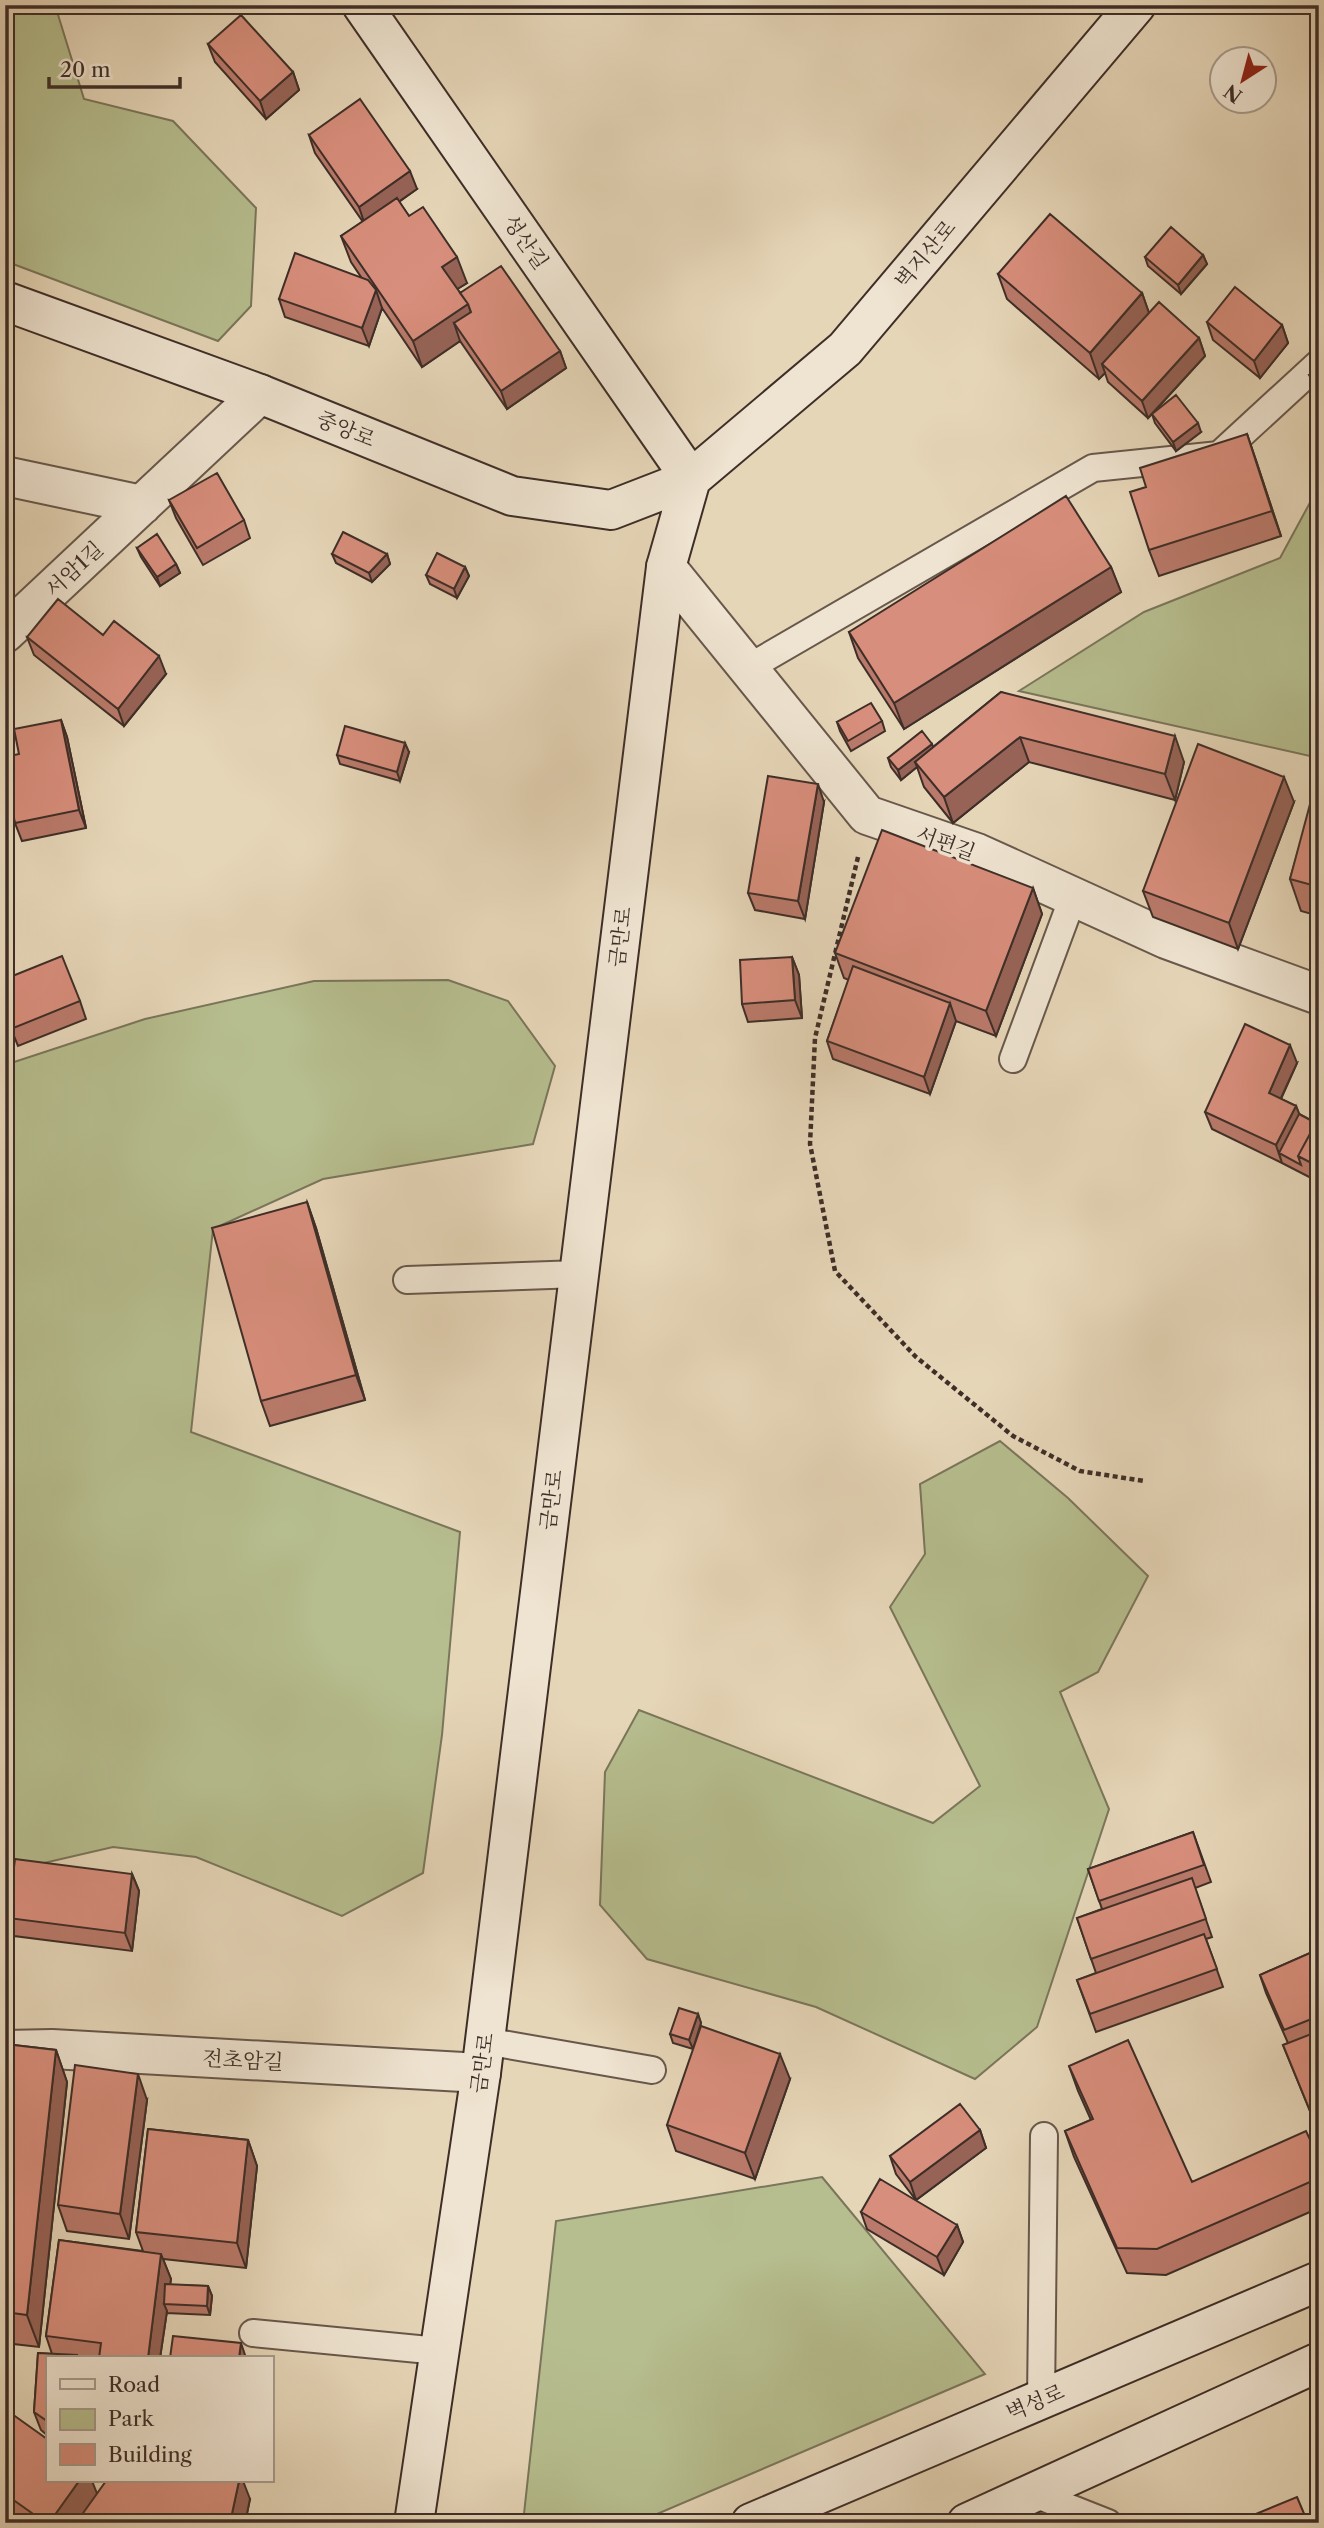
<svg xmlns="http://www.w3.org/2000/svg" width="1324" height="2528" viewBox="0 0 1324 2528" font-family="'Libre Caslon Text','Noto Serif KR',serif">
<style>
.green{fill:#b6bd8e;stroke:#7a765b;stroke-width:2}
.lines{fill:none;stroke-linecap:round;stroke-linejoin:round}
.lane-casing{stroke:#68584c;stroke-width:30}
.street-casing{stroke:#68584c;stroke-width:42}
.secondary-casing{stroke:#3e2e28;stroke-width:42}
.path{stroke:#3e2e28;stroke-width:4.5;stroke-dasharray:5 3.5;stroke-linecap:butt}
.lane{stroke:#efe4d1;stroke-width:26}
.street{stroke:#efe4d1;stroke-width:38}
.secondary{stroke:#efe4d1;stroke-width:38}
.wall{fill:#ba7a6b;stroke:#3e2e28;stroke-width:2}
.shaded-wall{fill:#976357;stroke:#3e2e28;stroke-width:2}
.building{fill:#d88e7c;stroke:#3e2e28;stroke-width:2}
.labels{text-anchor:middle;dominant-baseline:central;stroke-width:7;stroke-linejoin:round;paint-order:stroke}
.street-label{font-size:21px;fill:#3e2e28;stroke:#efe4d1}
</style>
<rect width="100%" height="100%" fill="#e6d6b8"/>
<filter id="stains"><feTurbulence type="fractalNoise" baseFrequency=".00286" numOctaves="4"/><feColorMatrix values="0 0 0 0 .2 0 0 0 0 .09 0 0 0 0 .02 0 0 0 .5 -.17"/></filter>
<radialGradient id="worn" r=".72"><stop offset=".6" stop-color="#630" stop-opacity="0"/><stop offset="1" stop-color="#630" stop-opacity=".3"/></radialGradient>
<path class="green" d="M5,5H55L84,99L173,121L256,208L251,306L218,341L5,261Z
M1319,486V758L1019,691L1144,612L1280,558Z
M448,980L508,1001L555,1066L533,1144L323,1179L213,1229L191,1432L460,1532L442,1735L423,1873L342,1916L196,1857L113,1847L5,1872V1065L145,1019L314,981Z
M1000,1441L1068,1498L1148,1576L1098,1672L1060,1692L1109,1809L1037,2027L975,2079L816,2007L647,1959L600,1905L605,1772L639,1710L933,1823L980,1786L890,1607L925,1554L920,1484Z
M822,2177L985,2374L636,2523H523L556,2221Z"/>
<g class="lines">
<defs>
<path id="lane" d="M748,668L1093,468L1219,455L1319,363
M1013,1059L1073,897
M407,1280L579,1274
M485,2041L652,2070
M253,2333L439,2351
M1041,2400L1044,2136
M1032,2493L1108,2523"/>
<path id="street" d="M5,476L142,505
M666,567L867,815L977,853L1166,939L1319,995
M5,633L260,394
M5,2050L52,2049L481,2073"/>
<path id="secondary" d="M362,5L691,479
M5,301L260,394L512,496L611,510L691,479L845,349L1136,5
M414,2523L481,2073L666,567L691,479
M751,2523L1319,2281
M967,2523L1319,2362"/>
</defs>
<use href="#lane" class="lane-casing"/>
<use href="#street" class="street-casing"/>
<use href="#secondary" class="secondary-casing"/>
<path class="path" d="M858,857L815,1038L810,1144L835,1271L916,1357L1013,1436L1080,1471L1144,1481"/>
<use href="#lane" class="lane"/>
<use href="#street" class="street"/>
<use href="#secondary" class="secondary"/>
</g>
<path class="wall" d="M208,44L293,72L299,90L266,119L215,62Z
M309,135L417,189L399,202L409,216L467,283L457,289L460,293L560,351L566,368L507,409L460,341L422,367L382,308L369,346L285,317L279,299L361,277L351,262L341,236L363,222L315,153Z
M1203,255L1207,264L1181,294L1148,266L1145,257Z
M998,274L1142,293L1149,313L1199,338L1205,356L1153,413L1201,432L1176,451L1155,423L1152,414L1148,418L1108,382L1105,373L1099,379L1007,299Z
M1207,322L1282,325L1288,343L1260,378L1213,340Z
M1247,434L1281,536L1159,576L1149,550L1146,487Z
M169,500L244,520L250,538L203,565L176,518Z
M137,548L176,564L180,573L160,586L141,557Z
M332,554H387L390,564L372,582L336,563Z
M465,567L469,576L457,598L430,584L426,575Z
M1111,567L1121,592L904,729L858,658L849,632Z
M27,637L166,674L124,726L34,655Z
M1001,692L1184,762L1175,800L1029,762L953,823L924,787L917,767L901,780L891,767L888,758L933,747Z
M61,720L67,737L86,828L22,841L15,823L19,754Z
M882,721L885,731L851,751L840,731L837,722Z
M409,752L400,781L340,764L337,755Z
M1319,778V916L1301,911L1290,879Z
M824,802L805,919L755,910L748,893Z
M1294,802L1238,949L1153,917L1143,891Z
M1033,888L1042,914L996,1036L956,1021L930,1094L833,1059L827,1041L849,980L844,978L835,953Z
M792,957L799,975L802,1018L748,1022L742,1004Z
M80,1001L86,1019L18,1046L5,1014Z
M1297,1063L1281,1099L1296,1106L1299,1114L1316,1123L1319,1117V1182L1282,1163L1212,1129L1205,1112Z
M307,1202L316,1228L365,1400L270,1426L261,1401Z
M1193,1832L1211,1882L1195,1888L1212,1937L1206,1939L1223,1987L1096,2032L1077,1980L1096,1973L1077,1918L1102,1909L1088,1869Z
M132,1874L139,1891L132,1951L14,1936L8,1918Z
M1319,1949V2127L1317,2128L1283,2045L1288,2043L1266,1993L1260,1975Z
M698,2014L701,2023L693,2049L673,2043L670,2034Z
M5,2044L56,2050L67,2082L39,2347L5,2343Z
M1069,2066L1192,2182L1319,2159V2208L1166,2275L1127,2273L1074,2157L1065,2131L1091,2120L1078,2091Z
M790,2079L755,2179L676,2151L667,2125Z
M147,2100L129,2239L67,2231L58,2205Z
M148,2129L248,2140L257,2166L246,2268L163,2259L171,2279L170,2285L208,2286L212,2296L210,2315L167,2313V2311L160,2358H47V2435L41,2430L34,2412L38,2353L52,2354L46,2336L59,2240L143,2251L136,2232Z
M980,2130L986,2148L916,2200L896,2174L890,2156Z
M861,2212L957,2225L963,2242L944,2275L867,2229Z
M5,2409L97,2493L250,2499L245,2523H12L5,2518Z"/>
<path class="shaded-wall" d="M293,72L299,90L266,119L260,101Z
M410,171L417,189L365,225L359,207Z
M1203,255L1207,264L1181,294L1178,285Z
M457,257L467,283L451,293L442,267Z
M376,290L382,308L369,346L362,328Z
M1142,293L1151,319L1102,364L1105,373L1099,379L1090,353Z
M468,304L477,330L454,323L460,341L422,367L413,341Z
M1282,325L1288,343L1260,378L1254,361Z
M1199,338L1205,356L1148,418L1142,401Z
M560,351L566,368L507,409L501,391Z
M1198,423L1201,432L1176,451L1173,442Z
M1247,434L1256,460L1281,536L1272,511Z
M387,554L390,564L372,582L369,573Z
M176,564L180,573L160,586L157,577Z
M465,567L469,576L457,598L454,589Z
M1111,567L1121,592L904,729L894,703Z
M159,656L166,674L124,726L118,709Z
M61,720L67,737L86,828L79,810Z
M1175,736L1184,762L1175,800L1165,774Z
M1020,737L1029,762L953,823L944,797Z
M405,743L409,752L400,781L397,772Z
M932,744L935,753L915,762L917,767L901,780L898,770Z
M1284,777L1294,802L1238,949L1229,923Z
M818,784L824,802L805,919L798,901Z
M5,818L8,826L5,837Z
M1033,888L1042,914L996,1036L986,1011Z
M792,957L799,975L802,1018L795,1000Z
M950,1003L956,1021L930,1094L924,1077Z
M1290,1045L1297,1063L1275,1111L1269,1093Z
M1296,1106L1303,1123L1279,1153L1282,1163L1276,1145Z
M307,1202L316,1228L365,1400L356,1375Z
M132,1874L139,1891L132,1951L125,1933Z
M698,2014L701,2023L693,2049L689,2040Z
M56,2050L67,2082L39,2347L27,2315Z
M780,2054L790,2079L755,2179L745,2153Z
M138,2074L147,2100L129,2239L120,2214Z
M980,2130L986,2148L916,2200L910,2182Z
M248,2140L257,2166L246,2268L237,2243Z
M957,2225L963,2242L944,2275L937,2257Z
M161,2254L171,2279L167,2304H164L167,2311L160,2358H148Z
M208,2286L212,2296L210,2315L207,2306Z
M241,2343L246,2358H239Z
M79,2481H92L100,2501L84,2523H49Z
M239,2481H243L250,2499L245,2523H230Z"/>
<path class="building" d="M241,15L293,72L260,101L208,44Z
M360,99L410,171L359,207L309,135Z
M397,198L409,216L423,207L457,257L442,267L468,304L413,341L341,236Z
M1050,214L1142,293L1090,353L998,274Z
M1171,227L1203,255L1178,285L1145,257Z
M295,253L368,280L376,290L362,328L279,299Z
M501,266L560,351L501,391L454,323L471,312L468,304L460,293Z
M1235,287L1282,325L1254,361L1207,322Z
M1159,302L1199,338L1142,401L1102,364Z
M1319,370V392L1309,375Z
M1176,395L1198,423L1173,442L1152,414Z
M1247,434L1272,511L1149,550L1130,492L1146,487L1140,468Z
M217,473L244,520L197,548L169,500Z
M1066,496L1111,567L894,703L849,632Z
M343,532L387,554L369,573L332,554Z
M157,534L176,564L157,577L137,548Z
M437,553L465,567L454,589L426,575Z
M58,599L103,635L114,621L159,656L118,709L27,637Z
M1001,692L1175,736L1165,774L1020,737L944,797L915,762Z
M871,703L882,721L848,741L837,722Z
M61,720L79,810L15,823L5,774V757L19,754L14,729Z
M345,726L405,743L397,772L337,755Z
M922,731L932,744L898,770L888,758Z
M1198,744L1284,777L1229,923L1143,891Z
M768,776L818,784L798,901L748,893Z
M1317,778H1319V887L1290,879Z
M882,830L1033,888L986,1011L835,953Z
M62,956L80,1001L11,1029L5,1013V979Z
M792,957L795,1000L742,1004L740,960Z
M853,966L950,1003L924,1077L827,1041Z
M1245,1024L1290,1045L1269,1093L1296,1106L1276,1145L1205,1112Z
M1299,1114L1316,1123L1298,1156L1301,1165L1279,1153Z
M1319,1117V1167L1298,1156Z
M307,1202L356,1375L261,1401L212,1228Z
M1193,1832L1204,1865L1099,1901L1088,1869Z
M15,1859L132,1874L125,1933L8,1918Z
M1192,1878L1206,1919L1091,1959L1077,1918Z
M1204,1934L1217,1969L1090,2014L1077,1980Z
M1319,1949V2016L1284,2030L1260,1975Z
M679,2008L698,2014L689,2040L670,2034Z
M701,2026L780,2054L745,2153L667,2125Z
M1319,2031V2107L1310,2111L1283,2045Z
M1128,2040L1192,2182L1306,2131L1319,2159V2178L1157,2249L1117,2248L1065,2131L1093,2119L1069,2066Z
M5,2044L56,2050L27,2315L5,2312Z
M75,2065L138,2074L120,2214L58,2205Z
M960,2104L980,2130L910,2182L890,2156Z
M148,2129L248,2140L237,2243L136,2232Z
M880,2179L957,2225L937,2257L861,2212Z
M59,2240L161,2254L148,2358H99L101,2343L46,2336Z
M165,2284L208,2286L207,2306L164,2304Z
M173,2336L241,2343L239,2358H170Z
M38,2353L77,2355V2358H47V2421L34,2412Z
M5,2409L47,2439V2481H79L49,2523H46L5,2494Z
M106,2481H239L230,2523H76Z
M1297,2497L1308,2523H1234Z"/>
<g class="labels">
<g class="street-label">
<text transform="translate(526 242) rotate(55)">성산길</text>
<text transform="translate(925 254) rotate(-50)">벽지산로</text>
<text transform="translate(346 429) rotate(22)">중앙로</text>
<text transform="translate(74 569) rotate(-43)">서암1길</text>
<text transform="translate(946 843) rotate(20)">서편길</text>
<text transform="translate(620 937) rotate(-83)">금만로</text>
<text transform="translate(551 1500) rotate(-83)">금만로</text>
<text transform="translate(243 2060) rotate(3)">전초암길</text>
<text transform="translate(482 2063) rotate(-82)">금만로</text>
<text transform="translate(1035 2402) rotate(-23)">벽성로</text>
</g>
</g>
<rect width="1324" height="2528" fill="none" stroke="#e6d6b8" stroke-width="28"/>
<rect x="7" y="7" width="1310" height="2514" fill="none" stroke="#3e2e28" stroke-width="3.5"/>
<rect x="14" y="14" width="1296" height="2500" fill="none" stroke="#3e2e28" stroke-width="2"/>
<rect x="46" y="2356" width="228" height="126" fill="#efe4d1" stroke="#a89b8d" stroke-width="2"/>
<rect x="60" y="2379" width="35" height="10" fill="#efe4d1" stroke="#a89b8d" stroke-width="2"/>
<text x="108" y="2392" font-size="21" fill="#3e2e28">Road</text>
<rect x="60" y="2409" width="35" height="21" fill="#b6bd8e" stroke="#a89b8d" stroke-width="2"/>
<text x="108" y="2426" font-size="21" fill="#3e2e28">Park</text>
<rect x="60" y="2444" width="35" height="21" fill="#d88e7c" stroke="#a89b8d" stroke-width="2"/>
<text x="108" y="2462" font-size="21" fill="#3e2e28">Building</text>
<g transform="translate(1243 80) rotate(216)"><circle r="33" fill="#efe4d1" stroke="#a89b8d" stroke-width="2"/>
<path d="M0-5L12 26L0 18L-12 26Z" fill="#8f2418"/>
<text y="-10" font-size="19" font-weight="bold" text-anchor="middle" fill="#3e2e28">N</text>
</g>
<path d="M49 77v10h131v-10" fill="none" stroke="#3e2e28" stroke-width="3.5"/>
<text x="60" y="77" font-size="21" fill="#3e2e28" stroke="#efe4d1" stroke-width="5" paint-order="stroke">20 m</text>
<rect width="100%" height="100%" filter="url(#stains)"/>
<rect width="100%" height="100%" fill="url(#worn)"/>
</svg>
